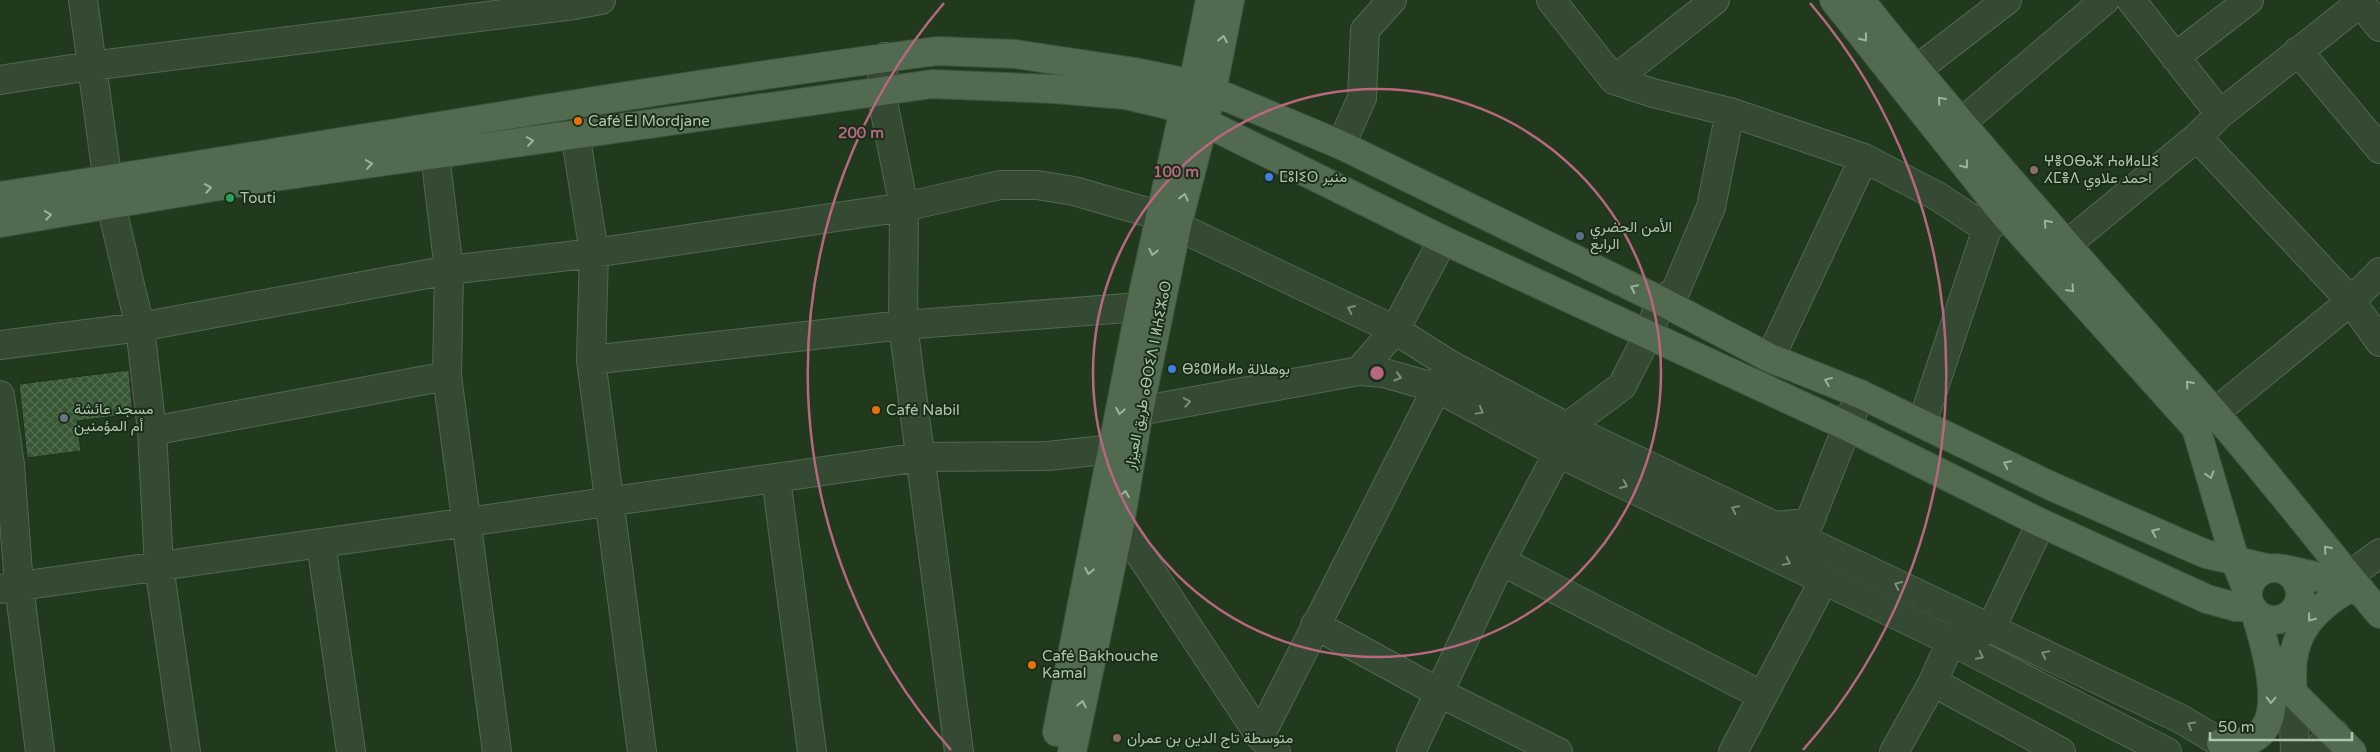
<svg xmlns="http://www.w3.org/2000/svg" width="2380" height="752" viewBox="0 0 2380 752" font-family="'Varela Round',Vazirmatn,'Noto Sans Tifinagh',sans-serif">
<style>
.building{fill:url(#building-cross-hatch);stroke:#1b301a}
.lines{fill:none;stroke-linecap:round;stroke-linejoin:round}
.minor-casing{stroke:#516850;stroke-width:30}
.major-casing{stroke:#3d533c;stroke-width:30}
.minor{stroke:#344a32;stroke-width:28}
.major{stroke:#526a50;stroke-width:28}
.oneway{stroke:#9cb49a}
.oneway2{stroke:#778f75}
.ring{fill:none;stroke:#b9677f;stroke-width:2.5}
.food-dot{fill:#e8710a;stroke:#192e18;stroke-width:2}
.education-dot{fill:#8d6e63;stroke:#192e18;stroke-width:2}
.shop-dot{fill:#3f7fe0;stroke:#192e18;stroke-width:2}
.leisure-dot{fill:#2e9e5b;stroke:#192e18;stroke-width:2}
.service-dot{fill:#5c6f8a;stroke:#192e18;stroke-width:2}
.worship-dot{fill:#6b7280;stroke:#192e18;stroke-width:2}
.labels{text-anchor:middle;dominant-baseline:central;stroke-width:4;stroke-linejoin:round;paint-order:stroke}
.poi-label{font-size:15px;fill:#aec7ac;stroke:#192e18;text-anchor:start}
.street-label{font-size:15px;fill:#aec7ac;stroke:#192e18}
.centre{fill:#b9677f;stroke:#192e18;stroke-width:2.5}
.ring-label{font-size:15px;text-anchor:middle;font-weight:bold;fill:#b9677f;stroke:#192e18;stroke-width:4;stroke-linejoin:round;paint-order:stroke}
</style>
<defs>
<pattern id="building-cross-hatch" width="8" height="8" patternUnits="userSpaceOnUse" patternTransform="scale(1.25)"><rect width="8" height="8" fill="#385635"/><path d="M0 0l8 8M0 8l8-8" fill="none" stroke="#526d50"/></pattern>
</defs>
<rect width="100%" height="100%" fill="#213a1e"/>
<path class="building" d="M129,370L133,414L77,421L81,451L27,458L19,384Z"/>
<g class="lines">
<defs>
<path id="minor" d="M83,0L111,205L140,327L152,431L159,566L186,752
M1551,0L1614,80L1653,93L1730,112L1864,158L1937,196L1987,229
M2131,0L2220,114
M2358,0L2380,27
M2298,51L2380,149
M885,57L881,92L904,207L903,325L959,752
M2175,57L2249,0
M1916,70L2007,0
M0,80L91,66L574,5L601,0
M1614,80L1715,0
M571,106L594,253L591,360L642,752
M1961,123L2105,0
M432,130L449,270L447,376L497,752
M2197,137L2351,301L2380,342
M1341,145L1362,98L1365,30L1392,0
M2049,259L2197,137L2220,114L2360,3
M0,345L140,327L449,270L594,253L904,207L1000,185H1037L1074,191L1161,216L1177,226L1395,330L1449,364L1567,427L2181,719L2221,743L2232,752
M1770,358L1864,158
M591,360L903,325L1140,307
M1359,371L1395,330L1443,240
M0,395L10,465L19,586L40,752
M1139,411L1359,371L1384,373L1437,388L1558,453L1951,641L2167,752
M1922,423L1987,229L2001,216
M1567,427L1622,386L1648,335L1661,301L1676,290L1711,207L1730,112
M2196,428L2351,301L2380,272
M152,431L447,376
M776,478L812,752
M1104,517L1120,524L1260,736L1276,752
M1774,526L1809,523L1860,394
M321,543L351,752
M1501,561L1763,696
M2350,575L2380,553
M0,589L921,457L1048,456L1113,449
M1315,625L1438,692L1558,752
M1933,682L2061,752
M2293,693L2295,752
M1260,736L1445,372
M1411,752L1501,561L1558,453
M1733,752L1824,580
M1894,752L1933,682L1951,641L1991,628L2041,523
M2314,752L2335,734"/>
<path id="major" d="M1834,0L2004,214L2196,428L2235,560L2248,593
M1860,0C1973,142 2094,275 2213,411C2270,477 2324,547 2380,614
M0,196C313,149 624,92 937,51L1015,54L1135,72L1193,84L1212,91L1341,145L1661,301L1770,358L1860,394L2051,486L2185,545L2206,554L2267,568
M0,223L260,179L932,84L1054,89L1125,95L1184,109L1204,122L1443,240L1846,426L2041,523L2207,599L2236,607H2251
M2248 594a26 26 0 1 1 52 0a26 26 0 1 1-52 0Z
M2284,569L2315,576L2361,592
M2271,657L2293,693L2352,752
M2293,692C2287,640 2306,614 2349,588
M1057,732L1140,307L1184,109L1193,84L1210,0
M2221,743C2231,742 2243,743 2252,739C2290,721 2264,641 2255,612
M1072,752L1120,524L1139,411L1177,226L1212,91L1230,0"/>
</defs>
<use href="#minor" class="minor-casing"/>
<use href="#major" class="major-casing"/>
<use href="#minor" class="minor"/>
<use href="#major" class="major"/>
</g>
<defs><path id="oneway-chevron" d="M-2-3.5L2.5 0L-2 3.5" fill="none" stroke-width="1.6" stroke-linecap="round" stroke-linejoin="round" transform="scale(1.25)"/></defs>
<g class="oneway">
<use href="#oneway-chevron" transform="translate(1864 38) rotate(52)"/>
<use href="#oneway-chevron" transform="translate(1223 39) rotate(-79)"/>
<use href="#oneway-chevron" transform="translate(1941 100) rotate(-131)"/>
<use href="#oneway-chevron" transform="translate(530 141) rotate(-8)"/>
<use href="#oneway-chevron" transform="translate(369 164) rotate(-8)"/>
<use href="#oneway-chevron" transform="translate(1965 165) rotate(52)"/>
<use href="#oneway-chevron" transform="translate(208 188) rotate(-10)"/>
<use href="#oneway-chevron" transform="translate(1184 197) rotate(-76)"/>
<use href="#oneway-chevron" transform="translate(48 215) rotate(-9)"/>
<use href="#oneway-chevron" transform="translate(2047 223) rotate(-131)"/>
<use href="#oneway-chevron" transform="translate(1153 252) rotate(103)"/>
<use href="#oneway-chevron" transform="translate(1634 288) rotate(-154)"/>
<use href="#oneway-chevron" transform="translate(2071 289) rotate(48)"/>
<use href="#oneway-chevron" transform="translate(1828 381) rotate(-158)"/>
<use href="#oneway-chevron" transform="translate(2189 384) rotate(-132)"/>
<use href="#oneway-chevron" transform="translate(1120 411) rotate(101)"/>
<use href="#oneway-chevron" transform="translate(2007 464) rotate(-154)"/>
<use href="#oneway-chevron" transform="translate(2210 475) rotate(73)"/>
<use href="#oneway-chevron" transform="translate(1125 494) rotate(-80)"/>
<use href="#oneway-chevron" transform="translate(2155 532) rotate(-156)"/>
<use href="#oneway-chevron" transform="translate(2327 549) rotate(-131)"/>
<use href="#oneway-chevron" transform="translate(1089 571) rotate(101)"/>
<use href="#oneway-chevron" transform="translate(2311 618) rotate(129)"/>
<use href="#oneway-chevron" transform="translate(2271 700) rotate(91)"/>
<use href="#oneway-chevron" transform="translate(1082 704) rotate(-78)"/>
</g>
<g class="oneway2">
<use href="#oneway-chevron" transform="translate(1351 309) rotate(-155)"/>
<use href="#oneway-chevron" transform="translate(1398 377) rotate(17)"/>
<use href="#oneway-chevron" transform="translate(1187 402) rotate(-10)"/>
<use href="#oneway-chevron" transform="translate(1480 411) rotate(29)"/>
<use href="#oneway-chevron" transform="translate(1624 485) rotate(25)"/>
<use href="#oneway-chevron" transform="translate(1735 509) rotate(-154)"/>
<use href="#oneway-chevron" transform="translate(1787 562) rotate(26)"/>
<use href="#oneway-chevron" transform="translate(1898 585) rotate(-155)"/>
<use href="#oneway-chevron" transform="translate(2045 654) rotate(-154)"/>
<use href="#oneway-chevron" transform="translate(1980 656) rotate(27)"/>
<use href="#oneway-chevron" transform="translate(2191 725) rotate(-150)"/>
</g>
<g class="ring">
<circle cx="1377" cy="373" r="284"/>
<path d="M951 750A569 569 0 0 1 944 3M1810 3A569 569 0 0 1 1803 750"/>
</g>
<g class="food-dot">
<circle cx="578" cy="121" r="5"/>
<circle cx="876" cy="410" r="5"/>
<circle cx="1032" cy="665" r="5"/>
</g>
<g class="education-dot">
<circle cx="2034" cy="170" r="5"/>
<circle cx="1117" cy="738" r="5"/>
</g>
<g class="shop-dot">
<circle cx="1269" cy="177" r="5"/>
<circle cx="1172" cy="369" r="5"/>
</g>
<circle class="leisure-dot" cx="230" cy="198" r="5"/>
<circle class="service-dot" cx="1580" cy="236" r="5"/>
<circle class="worship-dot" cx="64" cy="418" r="5"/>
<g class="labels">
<g class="poi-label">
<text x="588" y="121">Café El Mordjane</text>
<text x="2044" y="161">ⵖⴻⵔⴱⴰⵣ ⵄⴰⵍⴰⵡⵉ<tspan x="2044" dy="17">ⵃⵎⴻⴷ احمد علاوي</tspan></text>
<text x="1279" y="177">ⵎⵓⵏⵉⵔ منير</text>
<text x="240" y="198">Touti</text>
<text x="1590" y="227">الأمن الحضري<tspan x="1590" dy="17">الرابع</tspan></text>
<text x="1182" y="369">ⴱⵓⵀⵍⴰⵍⴰ بوهلالة</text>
<text x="74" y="409">مسجد عائشة<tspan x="74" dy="17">أم المؤمنين</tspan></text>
<text x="886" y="410">Café Nabil</text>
<text x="1042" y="656">Café Bakhouche<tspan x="1042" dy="17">Kamal</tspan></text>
<text x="1127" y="738">متوسطة تاج الدين بن عمران</text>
</g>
<g class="street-label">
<text transform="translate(1148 375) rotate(-79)">طريق العيزار ⴰⴱⵔⵉⴷ ⵏ ⵍⵄⵉⵣⴰⵔ</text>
</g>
</g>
<circle cx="1377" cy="373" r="8" class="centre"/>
<g class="ring-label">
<text x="861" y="138">200 m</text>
<text x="1176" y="177">100 m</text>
</g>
<path d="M2210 732v8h142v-8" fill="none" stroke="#aec7ac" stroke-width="2.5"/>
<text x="2218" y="732" font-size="15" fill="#aec7ac" stroke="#192e18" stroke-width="4" paint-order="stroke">50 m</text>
</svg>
